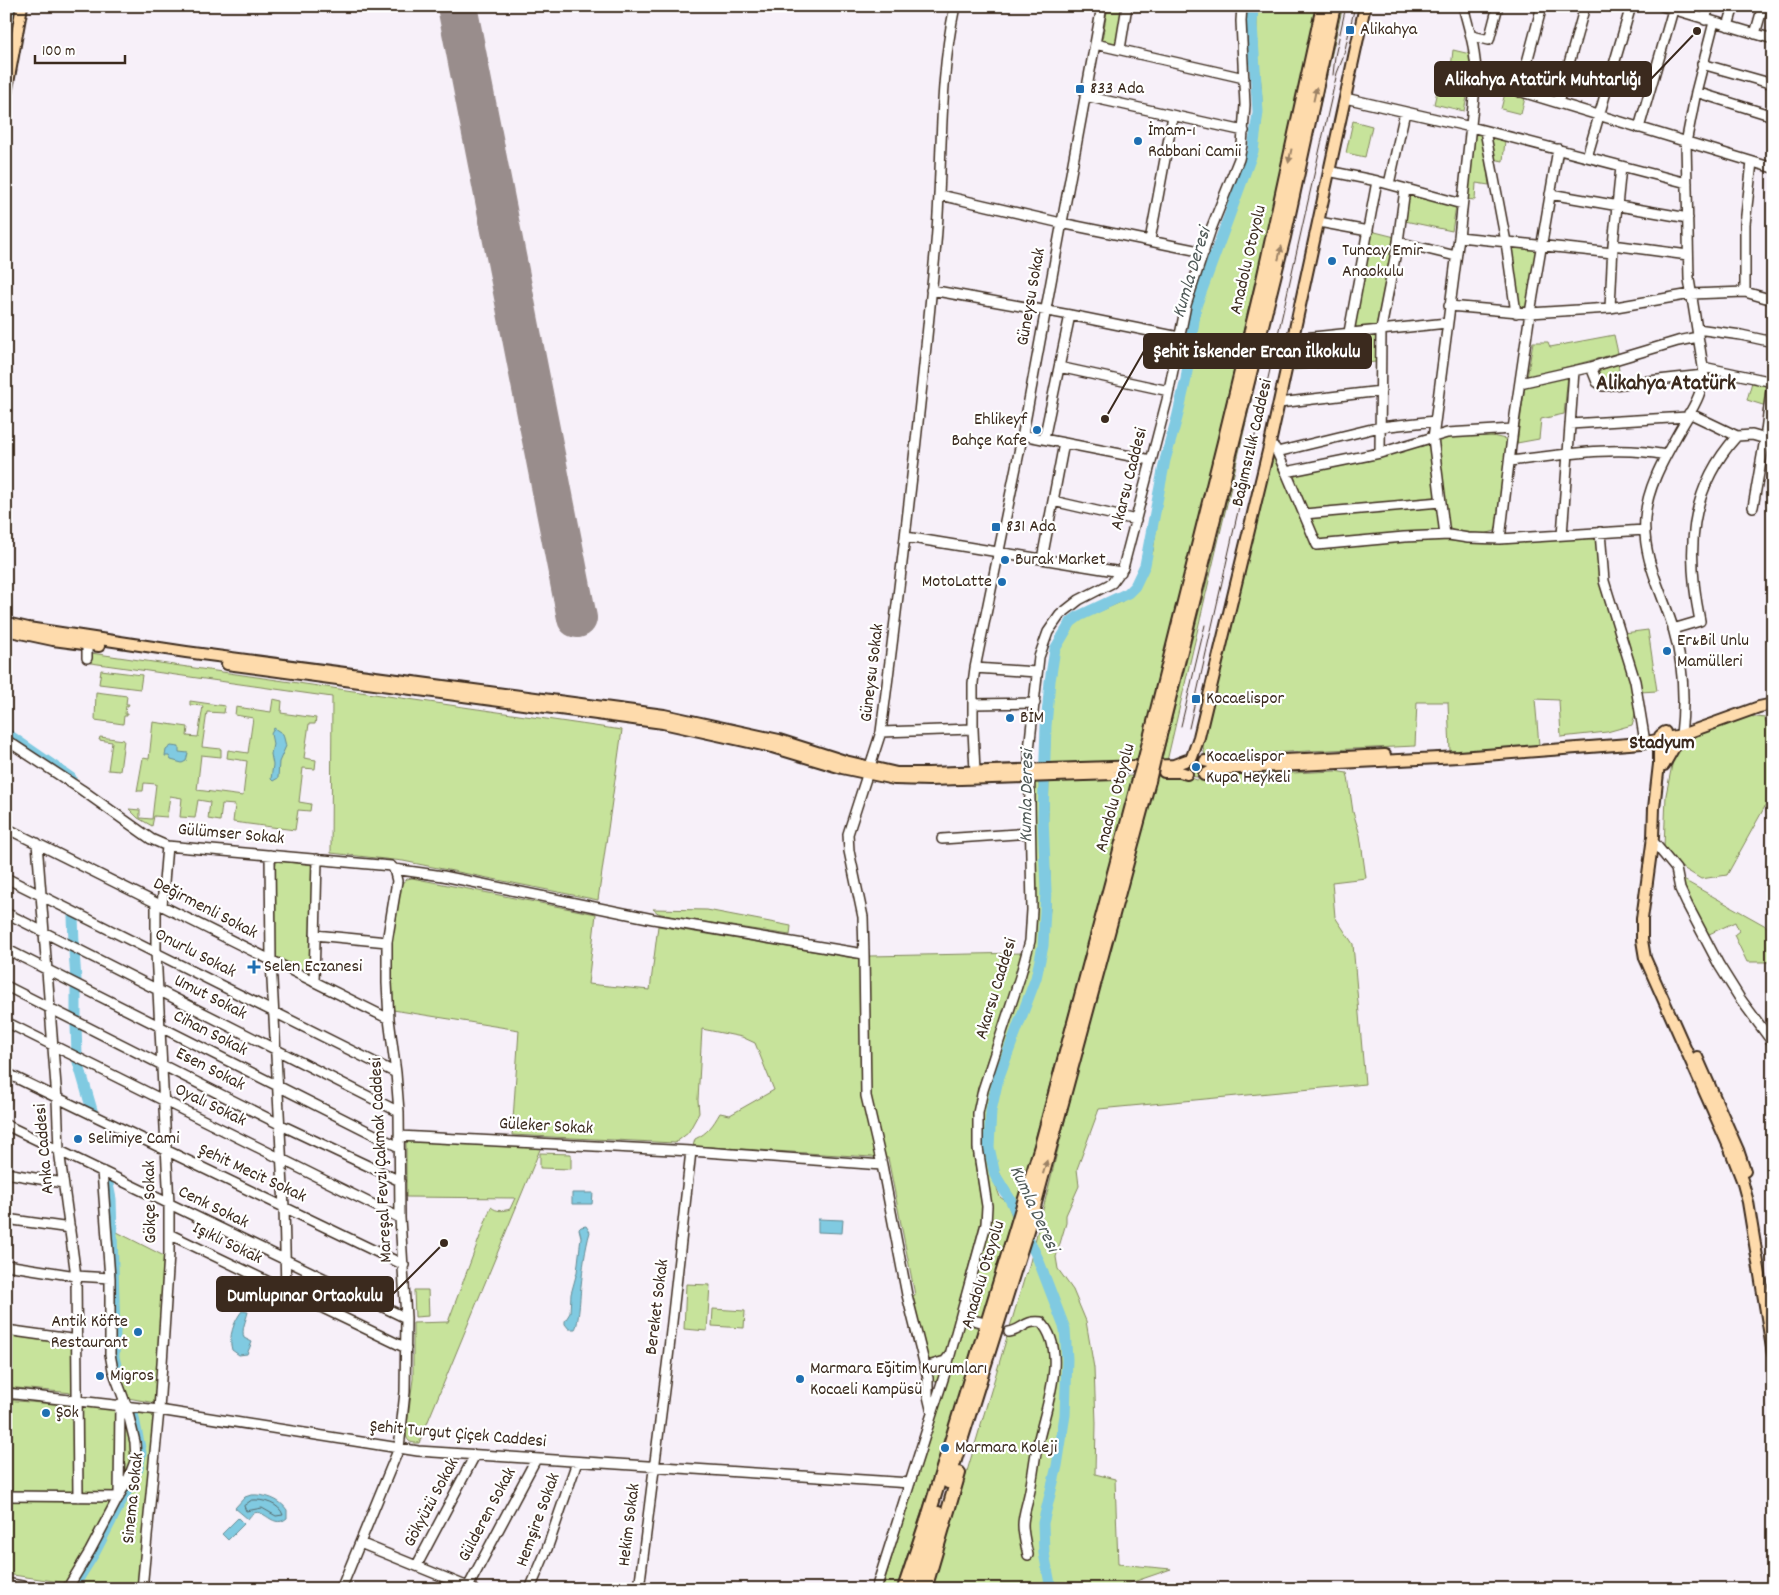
<svg xmlns="http://www.w3.org/2000/svg" width="1779" height="1595" viewBox="0 0 1779 1595" font-family="Dekko,sans-serif">
<style>
.green{fill:#c7e39b;stroke:#81865c}
.water{fill:#80cae1;stroke:#648a93}
.lines{fill:none;stroke-linecap:round;stroke-linejoin:round}
.shore{stroke:#576a6c;stroke-width:1}
.river{stroke:#80cae1;stroke-width:11}
.runway{stroke:#998d8c;stroke-width:40}
.minor-casing{stroke:#3b2a1e;stroke-width:12}
.major-casing{stroke:#3b2a1e;stroke-width:14}
.highway-casing{stroke:#3b2a1e;stroke-width:16}
.minor{stroke:#fff;stroke-width:9}
.major{stroke:#fedbac;stroke-width:10}
.highway{stroke:#fedbac;stroke-width:12}
.tram{stroke:#3b2a1e;stroke-width:1}
.highway-bridge-casing{stroke:#3b2a1e;stroke-width:16;stroke-linecap:butt}
.highway-bridge{stroke:#fedbac;stroke-width:12}
.oneway{fill:#9c8265}
.poi-dot{fill:#1f6fb2;stroke:#fff;stroke-width:2}
.labels{text-anchor:middle;dominant-baseline:central;stroke-width:4.5;stroke-linejoin:round;paint-order:stroke}
.poi-label{font-size:18px;fill:#3b2a1e;stroke:#fff;text-anchor:start}
.street-label{font-size:18px;fill:#3b2a1e;stroke:#fff}
.water-label{font-size:19px;font-style:italic;fill:#505a58;stroke:#fff}
.quarter-label{font-size:20px;font-weight:bold;fill:#3b2a1e;stroke:#fff}
.district-label{font-size:22px;font-weight:bold;fill:#3b2a1e;stroke:#fff}
.leader{fill:none;stroke:#3b2a1e;stroke-width:2}
.callout-dot{fill:#3b2a1e;stroke:#fff;stroke-width:2}
.callout{fill:#3b2a1e;stroke:#3b2a1e;stroke-width:2}
.callout-label{font-size:19px;text-anchor:middle;font-weight:bold;fill:#fff}
</style>
<rect width="100%" height="100%" fill="#f7f0f9"/>
<filter id="ink" filterUnits="userSpaceOnUse"><feTurbulence type="fractalNoise" baseFrequency=".02" numOctaves="2"/><feDisplacementMap in="SourceGraphic" scale="10" xChannelSelector="R" yChannelSelector="G"/><feConvolveMatrix kernelMatrix="1 2 1 2 8 2 1 2 1" color-interpolation-filters="sRGB"/></filter>
<g filter="url(#ink)">
<path class="green" d="M1108,6H1123L1116,43L1102,40Z
M1290,6H1316L1268,228L1183,584L1137,762L1049,765L1052,684L1058,650L1072,626L1080,620L1121,602L1131,595L1140,583L1153,551L1162,491L1187,385L1200,303L1255,156C1259,138 1263,120 1262,102C1261,70 1254,38 1258,7L1289,8Z
M1341,6H1343L1167,761H1161L1219,533Z
M1453,50L1470,54L1471,73L1451,68Z
M1437,91L1467,97L1464,111L1434,104Z
M1505,93L1525,98L1521,114L1501,109Z
M1353,121L1372,126L1365,157L1346,153Z
M1474,132L1482,134L1489,185L1476,183L1475,200L1465,199Z
M1489,135L1505,140L1503,161L1493,159Z
M1408,194L1456,206L1452,231L1405,221Z
M1371,231L1395,237L1376,327L1352,329Z
M1509,246L1536,249L1527,311L1518,310Z
M1376,334V362L1293,370L1295,358L1313,356L1315,341Z
M1614,335L1618,353L1527,378L1533,342H1548L1550,347Z
M1618,361L1620,382L1602,383L1595,370Z
M1568,375L1564,414L1541,419L1539,439L1517,443L1525,386Z
M1752,382L1768,384L1766,406L1747,400Z
M1483,434L1510,440L1497,524L1495,531L1484,534L1454,531L1449,528L1448,525L1438,443L1439,438Z
M1430,444L1437,498L1309,509L1306,507L1294,476V473L1373,458Z
M1273,452L1314,550L1382,542L1443,540L1474,543L1592,537L1597,542L1599,581L1621,649L1637,708L1632,725L1607,732L1561,737L1559,700L1535,699L1539,745L1450,752L1448,702H1417L1415,746L1205,756L1203,747L1207,724Z
M1435,506L1437,508L1440,527V530L1434,532L1322,540C1316,536 1312,525 1311,517Z
M1648,630L1657,691L1640,692L1624,633Z
M91,653L622,730L598,900L403,861L331,853L332,697L91,663Z
M101,670L142,675L140,689L99,684Z
M96,692L127,696L126,704H129L128,706H126L125,714H127V716H124L123,724L95,720Z
M273,699L282,701L281,713L316,718L315,724H309L304,758L316,760L315,769L303,768L299,802L311,804L310,811L298,810L295,830L233,822L235,805L222,804L220,821L208,819L210,802L198,800L195,818L180,817L182,798L170,796L167,817L154,816L152,826L138,818L129,809L140,810V818L152,819L156,784L144,783L143,791H137L143,758L149,759L153,722L188,727L187,736L198,737L203,706L190,705V701L225,706L224,713L207,712L202,747L221,749V757L201,755L197,790L243,796L247,761L227,758L228,750L248,753L253,718L235,715L236,707L271,712Z
M1747,716L1765,718L1766,722H1773V792L1727,875L1701,879L1678,865L1664,847L1666,795L1673,760L1685,736Z
M100,737L124,740L120,771L108,770L112,742L99,740Z
M1187 768a9 9 0 1 1 18 0a9 9 0 1 1-18 0Z
M1335,771L1347,773L1348,777L1353,812L1360,835L1366,878L1332,882L1335,917L1353,944L1365,1084L1099,1109L1077,1169L1079,1186L1066,1215V1223L1056,1257L1058,1269L1073,1290L1086,1321L1094,1368L1096,1423L1095,1474L1115,1479L1118,1564L1171,1569L1113,1589H932L1026,1273L1027,1274L1075,1080L1157,776H1185L1197,780L1214,774L1250,775Z
M1133,776L1018,1203C1011,1191 1001,1179 997,1166C988,1141 993,1111 1000,1086L1043,968L1050,909V873L1047,840L1049,779Z
M1039,779L1043,888L1041,941L1033,974L990,1093L986,1117L985,1139L988,1164L1000,1197L1007,1202L1012,1216L982,1319L966,1312L991,1220C993,1193 982,1169 980,1143C980,1127 982,1111 985,1096L1030,941L1029,780Z
M279,861L313,865L311,974L275,957L274,866L277,862Z
M412,878L596,914L588,984L650,990L658,926L860,959L870,956L1023,953L979,1085L973,1113V1151L983,1213L938,1382L928,1380L908,1297L915,1295L888,1158L693,1146L695,1139C708,1133 713,1125 720,1113L730,1115L774,1090L755,1043L742,1037L702,1029L698,1100L699,1113L688,1133L675,1143L512,1135L519,1030L393,1010L391,944L402,883L407,879Z
M1680,878L1773,930V962H1747L1734,935L1739,931L1735,922L1707,935Z
M653,909L707,910L791,926L790,935L673,917L658,913Z
M406,1141L541,1147L419,1443C412,1443 407,1443 406,1434L413,1379V1323L448,1322L491,1207C497,1212 503,1211 510,1209L515,1198L406,1197Z
M540,1153L571,1154V1169L540,1168Z
M113,1230L164,1256L155,1403L128,1398L117,1370L114,1357L115,1331Z
M686,1284L710,1285L707,1331L684,1329Z
M414,1290H428L429,1316L415,1317Z
M713,1309L745,1311L744,1328L712,1326Z
M964,1322L978,1328L943,1448L896,1589H882Z
M6,1335L75,1344L73,1393L6,1387Z
M6,1400L99,1408L154,1415L137,1589H72L74,1584L6,1574Z"/>
<path class="water" d="M274,728L283,734L286,746L279,762L278,778L273,781L271,779L273,765L271,754L273,744L271,734Z
M171,746L179,747V752L188,753L186,761L182,763L171,760L169,756H165L166,750Z
M572,1193H593L592,1204H572Z
M818,1219L843,1220L842,1233L818,1232Z
M586,1226L590,1232C585,1249 583,1268 581,1286C580,1295 579,1324 575,1329H569L565,1324V1321L570,1313L571,1294L577,1272L581,1237L579,1229L581,1227Z
M242,1311L248,1312C246,1321 241,1329 244,1338L252,1342L247,1354L239,1355L232,1350C228,1337 234,1321 242,1311Z
M251,1495C264,1494 280,1499 287,1510V1518C271,1532 261,1499 248,1519L235,1508L245,1497Z
M238,1518L244,1524L228,1540L222,1534Z"/>
<g class="lines">
<path class="shore" d="M252,1500C263,1499 280,1504 283,1515L276,1516L262,1508L246,1511L244,1506Z"/>
<path class="river" d="M6,34L12,6
M6,733L71,778
M73,916L74,944
M74,951L76,980
M76,989V1017
M76,1025L77,1055
M78,1062L92,1110
M107,1179L111,1199L115,1331L114,1357L117,1369
M72,1589L95,1552L138,1469L141,1453L133,1413
M1051,1589L1044,1553L1043,1523L1057,1466L1065,1415L1067,1359L1065,1329L1038,1259L1011,1201L995,1175L989,1147L991,1111L998,1079L1036,978L1043,946L1046,891L1043,817L1046,726L1050,681L1055,649L1071,622L1079,616L1128,593L1135,586L1145,565L1165,460L1177,418L1186,379L1196,306L1253,151L1258,112L1252,25L1253,6"/>
<path class="runway" d="M457,6L577,618"/>
<defs>
<path id="minor" d="M955,6C938,84 943,165 936,243C921,407 902,569 881,732L973,729V683L975,668L1023,433L1102,6
M1662,6L1773,39
M1705,20L1709,6
M1728,26L1734,6
M1755,34L1763,6
M1472,36L1489,40L1498,6
M1095,44L1244,78
M1120,49L1127,6
M1702,64L1773,84
M1476,78L1773,168
M1519,92L1542,6
M1696,92L1773,116
M1085,96L1244,131
M1345,98L1471,127L1687,183
M1558,103L1585,6
M1639,128L1673,10
M1485,131L1506,242L1516,313
M1587,157L1631,6
M1328,171L1377,181L1462,204
M1389,184L1405,112
M1550,194L1688,218
M940,195L1061,223L1204,252
M1319,222L1368,231
M1459,237L1613,253
M1150,240L1173,116
M1398,242L1456,256
M1613,245L1688,255
M931,290L1070,315L1179,337
M1745,292V224L1752,162
M1449,306L1530,313L1610,308L1691,294L1745,292L1773,300
M1610,308L1613,245L1621,167
M1697,329L1741,335L1773,342
M1349,332L1377,181
M1294,339L1447,323
M1059,367L1169,391
M1591,367L1597,382L1603,386L1704,375
M1703,367L1773,382
M1520,383L1591,367L1678,341L1698,337
M1279,403L1381,391
M1689,413L1737,436
M1570,424L1687,417
M1022,435L1064,443
M1044,439L1070,315
M1275,448L1277,452L1380,427L1435,421
M1277,452L1286,472L1380,453L1447,433L1513,429
M1380,453L1381,329L1398,242L1405,189
M1510,461C1561,455 1615,445 1666,455
M1286,472L1317,545L1404,537L1449,535L1468,538L1500,539L1645,530
M1053,501L1136,520
M1753,507L1765,439L1772,382
M1304,514L1440,502
M1600,532L1604,581L1635,681L1644,736
M1445,535L1433,438L1459,237L1476,78C1476,50 1470,33 1463,6
M1562,535L1574,371
M906,537L1121,572
M1500,539L1513,429L1530,313L1558,149
M1042,559L1064,443L1151,460
M1673,629L1700,621C1686,552 1688,490 1737,436L1752,435L1773,441
M87,658V645
M975,668L1037,672
M973,704L1035,703
M973,729L975,771
M1681,735C1685,701 1683,662 1673,628C1662,591 1642,559 1645,518C1647,487 1665,457 1680,430C1692,409 1705,392 1703,367L1689,279L1686,143L1696,92L1714,22
M6,740L82,790L151,839L167,846L391,866L394,869L443,876L653,919L864,954L863,917L849,851L848,834L881,732
M6,828L389,1019
M942,839L1030,833
M1652,840L1676,869L1680,889L1687,904L1719,965L1739,997L1773,1043
M37,843L57,1099L59,1150L76,1276L78,1497
M270,855L271,961L284,1207L286,1290
M6,878L396,1073
M162,906L167,846
M6,913L399,1112
M315,935L387,942
M6,949L399,1147
M864,954L866,1096L882,1165
M314,982L317,859
M6,986L279,1124L400,1181
M6,1022L400,1218
M6,1073L404,1265
M6,1125L406,1318
M399,1136L691,1151L882,1165L907,1295L928,1378V1396L932,1413
M6,1173L63,1183
M6,1219L70,1228
M169,1234L406,1348
M6,1265L76,1276L110,1278
M961,1317L981,1322
M6,1330L78,1340
M1009,1332C1022,1330 1025,1320 1041,1322C1069,1352 1045,1409 1038,1443C1034,1460 1033,1478 1029,1495C1027,1505 1023,1515 1023,1525C1023,1535 1026,1545 1028,1555
M925,1367L945,1361L949,1356
M6,1393L159,1410L418,1451L910,1483
M6,1496L119,1497L120,1404
M360,1543L473,1589
M417,1565L475,1455
M6,1583L37,1589
M468,1587L536,1459
M67,1589L90,1551L129,1477L136,1459L135,1442L126,1405L113,1370L110,1354V1278L102,1171
M142,1589L159,1410L169,1254V1204L156,952V903
M341,1589L399,1448L405,1392L406,1318L400,1218L399,1112L396,1073L389,1019L387,983V942L397,881L394,869
M530,1589L547,1549L577,1462
M639,1589L668,1358L691,1151
M876,1589L945,1373L986,1224L987,1206L978,1148V1113L983,1090L1020,977L1030,941L1032,910L1029,750L1039,657L1048,632L1060,615L1079,600L1112,583L1123,568L1167,400L1186,305L1211,229L1239,159L1242,145L1245,105L1241,21L1242,6"/>
<path id="major" d="M6,94L22,6
M6,623L28,628L186,652L664,715L779,740L845,761L897,773H928L1174,765L1187,760
M6,630L53,640L99,646
M227,664L663,723L772,747L842,768L894,779L929,780L1114,774
M1665,732L1660,736L1659,739V764L1654,808L1653,837L1642,919V940L1645,958L1730,1149L1742,1180L1748,1202L1773,1354
M1192,757L1199,737L1271,439L1365,6
M1205,761L1214,763L1230,762
M1262,761L1385,755
M1664,765L1681,735
M1164,772H1180L1187,774
M1204,775L1211,771L1220,769L1459,757L1642,743L1681,735L1759,707L1773,704
M1697,1057L1738,1150L1745,1171"/>
<path id="highway" d="M1145,758L1224,442L1261,289L1323,6
M1154,759L1284,237L1334,6
M948,1482L1032,1214L1149,781
M904,1589L929,1514L1041,1146L1139,779
M914,1589L938,1513
M925,1589L959,1473"/>
</defs>
<use href="#minor" class="minor-casing"/>
<use href="#major" class="major-casing"/>
<use href="#highway" class="highway-casing"/>
<use href="#minor" class="minor"/>
<use href="#major" class="major"/>
<use href="#highway" class="highway"/>
<path class="tram" d="M1333,75L1335,56L1346,6
M1181,726L1205,625
M1189,728L1337,73L1343,58L1355,6"/>
<defs>
<path id="highway-bridge" d="M1139,779L1145,758
M1149,781L1154,759"/>
</defs>
<use href="#highway-bridge" class="highway-bridge-casing"/>
<use href="#highway-bridge" class="highway-bridge"/>
</g>
<defs><path id="oneway-solid" d="M-6-.8H1V-3.2L6.5 0L1 3.2V.8H-6Z" transform="scale(1.25)"/></defs>
<g class="oneway">
<use href="#oneway-solid" transform="translate(1315 94) rotate(-78)"/>
<use href="#oneway-solid" transform="translate(1290 156) rotate(102)"/>
<use href="#oneway-solid" transform="translate(1280 253) rotate(-76)"/>
<use href="#oneway-solid" transform="translate(1045 1167) rotate(-74)"/>
</g>
</g>
<g class="poi-dot">
<rect x="1345" y="25" width="10" height="10" rx="2.5"/>
<rect x="1075" y="84" width="10" height="10" rx="2.5"/>
<circle cx="1138" cy="141" r="5"/>
<circle cx="1332" cy="261" r="5"/>
<circle cx="1037" cy="430" r="5"/>
<rect x="991" y="522" width="10" height="10" rx="2.5"/>
<circle cx="1005" cy="560" r="5"/>
<circle cx="1002" cy="582" r="5"/>
<circle cx="1667" cy="651" r="5"/>
<rect x="1191" y="694" width="10" height="10" rx="2.5"/>
<circle cx="1010" cy="718" r="5"/>
<circle cx="1196" cy="767" r="5"/>
<path d="M251.5 959.5h5v5h5v5h-5v5h-5v-5h-5v-5h5z"/>
<circle cx="78" cy="1139" r="5"/>
<circle cx="138" cy="1332" r="5"/>
<circle cx="100" cy="1376" r="5"/>
<circle cx="800" cy="1379" r="5"/>
<circle cx="46" cy="1413" r="5"/>
<circle cx="945" cy="1448" r="5"/>
</g>
<g class="labels">
<g class="poi-label">
<text x="1360" y="30">Alikahya</text>
<text x="1090" y="89">833 Ada</text>
<text x="1148" y="131">İmam-ı<tspan x="1148" dy="21">Rabbani Camii</tspan></text>
<text x="1342" y="251">Tuncay Emir<tspan x="1342" dy="21">Anaokulu</tspan></text>
<text x="1027" y="420" text-anchor="end">Ehlikeyf<tspan x="1027" dy="21">Bahçe Kafe</tspan></text>
<text x="1006" y="527">831 Ada</text>
<text x="1015" y="560">Burak Market</text>
<text x="992" y="582" text-anchor="end">MotoLatte</text>
<text x="1677" y="641">Er&amp;Bil Unlu<tspan x="1677" dy="21">Mamülleri</tspan></text>
<text x="1206" y="699">Kocaelispor</text>
<text x="1020" y="718">BİM</text>
<text x="1206" y="757">Kocaelispor<tspan x="1206" dy="21">Kupa Heykeli</tspan></text>
<text x="264" y="967">Selen Eczanesi</text>
<text x="88" y="1139">Selimiye Cami</text>
<text x="128" y="1322" text-anchor="end">Antik Köfte<tspan x="128" dy="21">Restaurant</tspan></text>
<text x="810" y="1369">Marmara Eğitim Kurumları<tspan x="810" dy="21">Kocaeli Kampüsü</tspan></text>
<text x="110" y="1376">Migros</text>
<text x="56" y="1413">Şok</text>
<text x="955" y="1448">Marmara Koleji</text>
</g>
<g class="street-label">
<text transform="translate(1249 260) rotate(-77)">Anadolu Otoyolu</text>
<text transform="translate(1032 297) rotate(-80)">Güneysu Sokak</text>
<text transform="translate(1253 443) rotate(-77)">Bağımsızlık Caddesi</text>
<text transform="translate(1130 479) rotate(-76)">Akarsu Caddesi</text>
<text transform="translate(873 673) rotate(-83)">Güneysu Sokak</text>
<text transform="translate(1116 798) rotate(-75)">Anadolu Otoyolu</text>
<text transform="translate(231 835) rotate(5)">Gülümser Sokak</text>
<text transform="translate(205 909) rotate(27)">Değirmenli Sokak</text>
<text transform="translate(195 954) rotate(27)">Onurlu Sokak</text>
<text transform="translate(997 989) rotate(-73)">Akarsu Caddesi</text>
<text transform="translate(210 998) rotate(27)">Umut Sokak</text>
<text transform="translate(210 1034) rotate(27)">Cihan Sokak</text>
<text transform="translate(210 1070) rotate(27)">Esen Sokak</text>
<text transform="translate(210 1106) rotate(26)">Oyalı Sokak</text>
<text transform="translate(546 1127) rotate(3)">Güleker Sokak</text>
<text transform="translate(45 1149) rotate(-95)">Anka Caddesi</text>
<text transform="translate(382 1160) rotate(-93)">Mareşal Fevzi Çakmak Caddesi</text>
<text transform="translate(252 1174) rotate(25)">Şehit Mecit Sokak</text>
<text transform="translate(151 1202) rotate(-91)">Gökçe Sokak</text>
<text transform="translate(213 1208) rotate(26)">Cenk Sokak</text>
<text transform="translate(227 1244) rotate(26)">Işıklı Sokak</text>
<text transform="translate(984 1275) rotate(-73)">Anadolu Otoyolu</text>
<text transform="translate(658 1307) rotate(-83)">Bereket Sokak</text>
<text transform="translate(458 1435) rotate(5)">Şehit Turgut Çiçek Caddesi</text>
<text transform="translate(134 1498) rotate(-84)">Sinema Sokak</text>
<text transform="translate(432 1503) rotate(-62)">Gökyüzü Sokak</text>
<text transform="translate(488 1515) rotate(-62)">Gülderen Sokak</text>
<text transform="translate(539 1520) rotate(-70)">Hemşire Sokak</text>
<text transform="translate(630 1525) rotate(-83)">Hekim Sokak</text>
</g>
<g class="water-label">
<text transform="translate(1193 273) rotate(-73)">Kumla Deresi</text>
<text transform="translate(1028 796) rotate(-89)">Kumla Deresi</text>
<text transform="translate(1033 1209) rotate(65)">Kumla Deresi</text>
</g>
<g class="quarter-label">
<text x="1662" y="744">Stadyum</text>
</g>
<g class="district-label">
<text x="1666" y="384">Alikahya Atatürk</text>
</g>
</g>
<path class="leader" d="M1697 31L1651 79M1105 419L1144 351M444 1243L393 1294"/>
<g class="callout-dot">
<circle cx="1697" cy="31" r="5"/>
<circle cx="1105" cy="419" r="5"/>
<circle cx="444" cy="1243" r="5"/>
</g>
<g class="callout">
<rect x="1435" y="62" width="216" height="34" rx="5"/>
<rect x="1144" y="334" width="227" height="34" rx="5"/>
<rect x="217" y="1277" width="176" height="34" rx="5"/>
</g>
<g class="callout-label">
<text x="1543" y="85">Alikahya Atatürk Muhtarlığı</text>
<text x="1257" y="357">Şehit İskender Ercan İlkokulu</text>
<text x="305" y="1301">Dumlupınar Ortaokulu</text>
</g>
<rect width="1779" height="1595" fill="none" stroke="#fff" stroke-width="25"/>
<rect x="12" y="12" width="1754" height="1570" fill="none" stroke="#3b2a1e" stroke-width="2" filter="url(#ink)"/>
<path d="M35 55v8h90v-8" fill="none" stroke="#3b2a1e" stroke-width="2.5"/>
<text x="42" y="55" font-size="15" fill="#3b2a1e" stroke="#ffffff" stroke-width="4" paint-order="stroke">100 m</text>
</svg>
